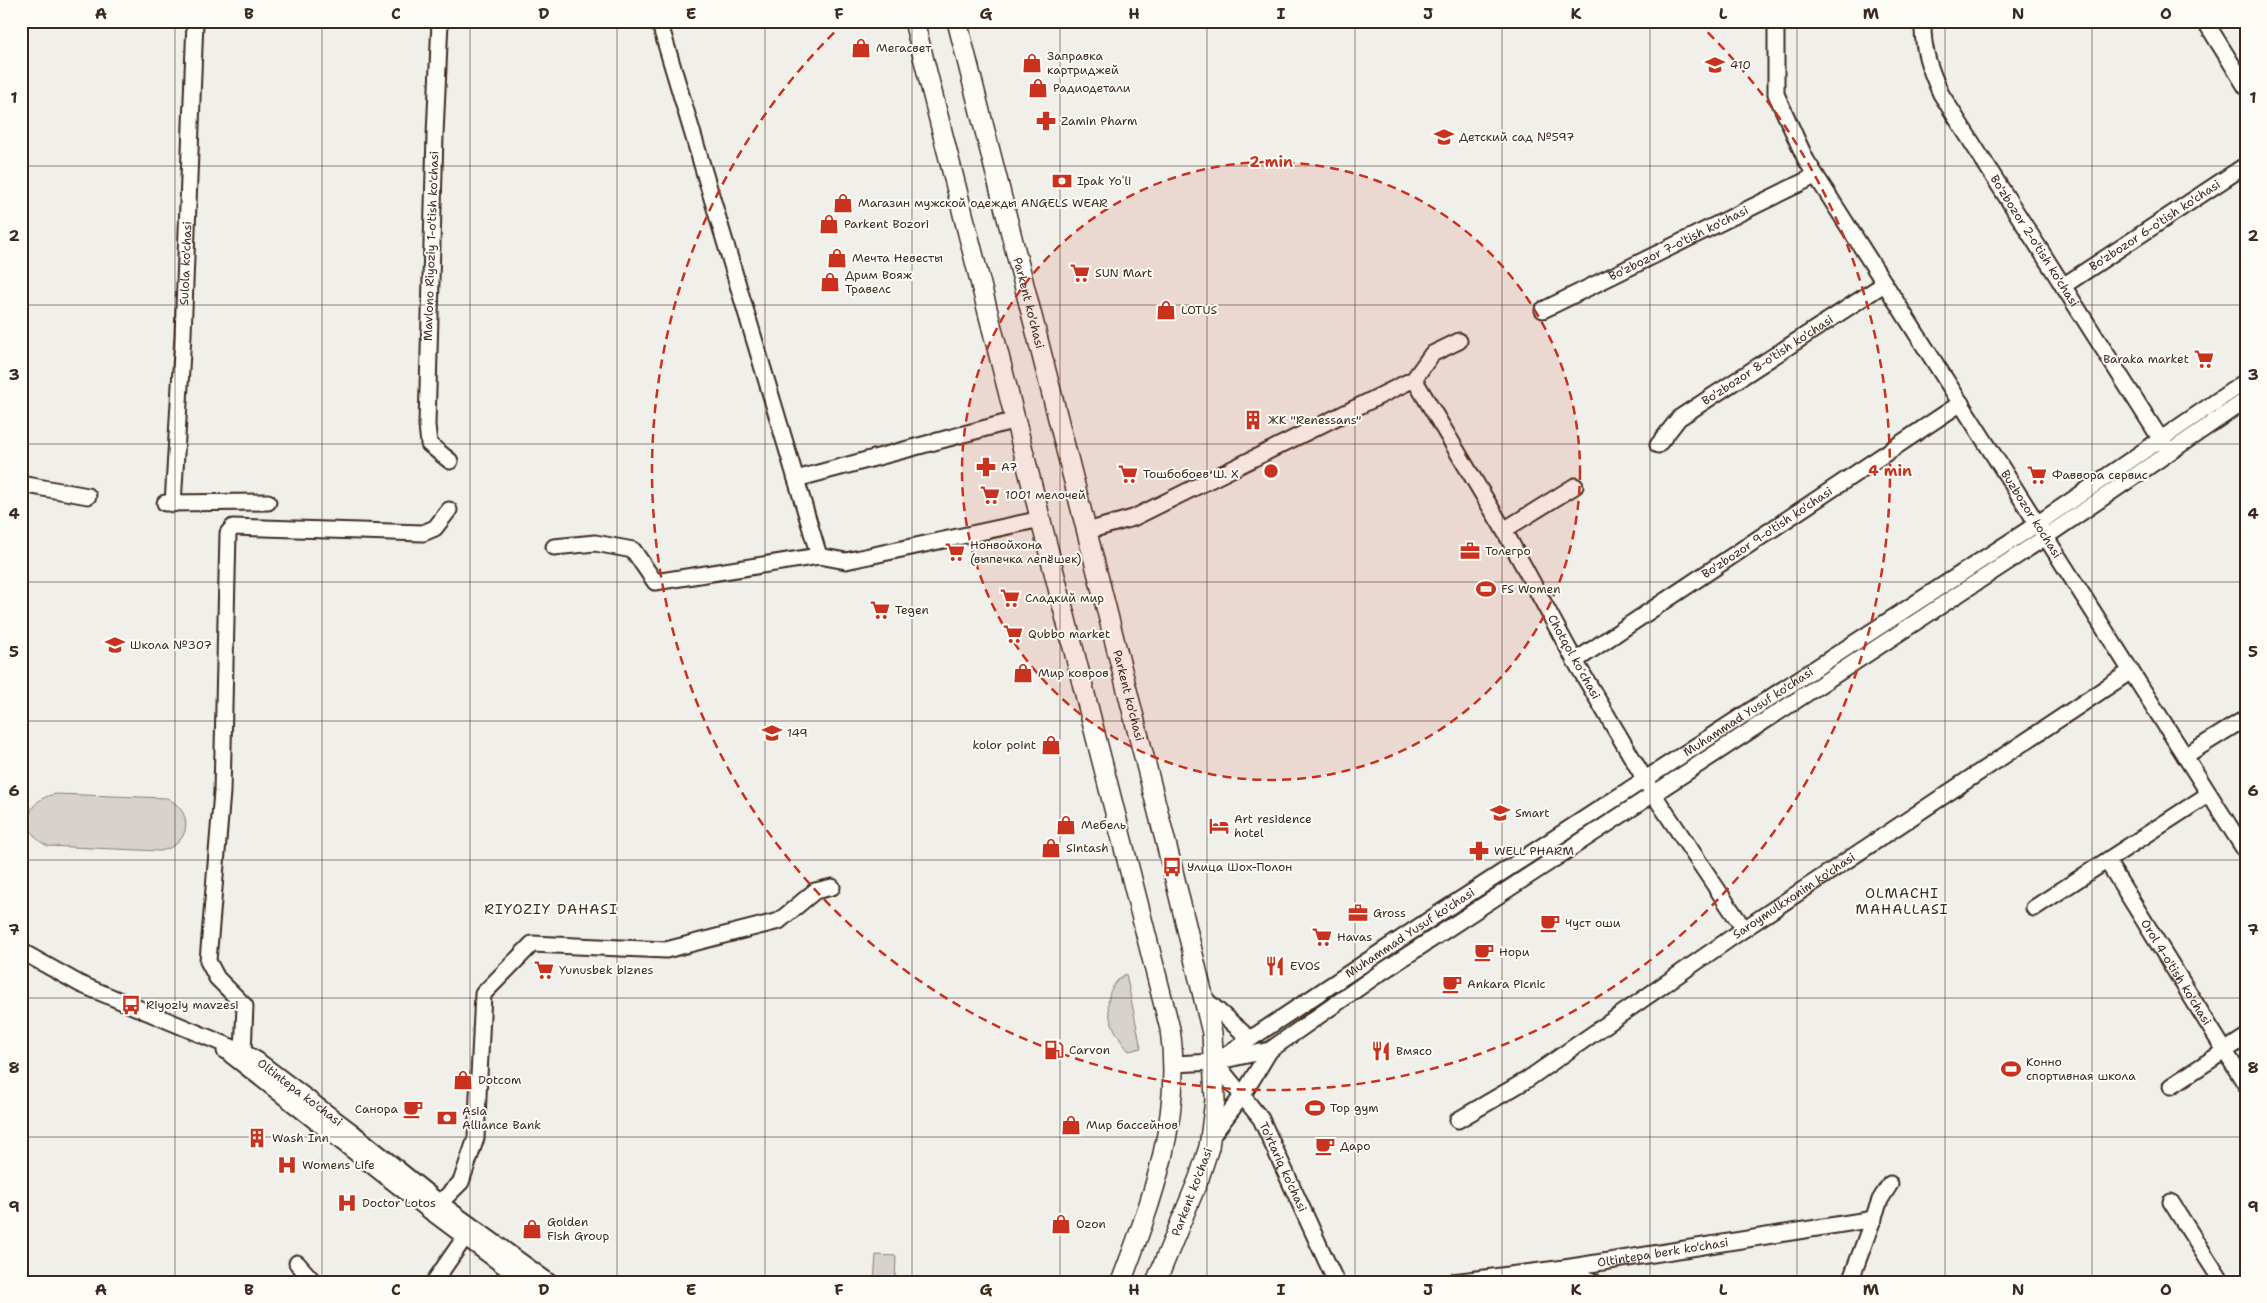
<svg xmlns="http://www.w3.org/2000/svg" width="2267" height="1303" viewBox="0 0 2267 1303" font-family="'Shantell Sans',sans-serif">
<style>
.green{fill:#d7d2cc;stroke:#897e75}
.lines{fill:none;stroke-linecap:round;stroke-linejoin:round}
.minor-casing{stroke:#3b2a1e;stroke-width:19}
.major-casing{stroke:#3b2a1e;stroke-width:22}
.minor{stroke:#fdfcf7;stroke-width:15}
.major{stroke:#fdfcf7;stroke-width:19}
.grid{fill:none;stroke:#3b2a1e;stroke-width:1;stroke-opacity:0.55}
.ring{fill:none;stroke:#c8321e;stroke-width:2.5;stroke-dasharray:9 6}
.labels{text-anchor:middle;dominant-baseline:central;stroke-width:4;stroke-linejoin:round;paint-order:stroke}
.poi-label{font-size:12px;fill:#3b2a1e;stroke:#fdfcf7;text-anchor:start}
.street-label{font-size:12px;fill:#3b2a1e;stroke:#fdfcf7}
.neighbourhood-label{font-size:14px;letter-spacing:1px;fill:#3b2a1e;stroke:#fdfcf7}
.centre{fill:#c8321e;stroke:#fdfcf7;stroke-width:2.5}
.ring-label{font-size:15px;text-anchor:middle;font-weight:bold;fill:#c8321e;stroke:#fdfcf7;stroke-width:4;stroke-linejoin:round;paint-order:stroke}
.neatline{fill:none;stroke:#3b2a1e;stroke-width:2}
.grid-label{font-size:16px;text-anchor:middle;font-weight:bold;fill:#3b2a1e}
</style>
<rect width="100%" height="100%" fill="#f1efea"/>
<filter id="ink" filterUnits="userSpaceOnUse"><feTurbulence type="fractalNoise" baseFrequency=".02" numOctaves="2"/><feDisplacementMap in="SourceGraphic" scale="10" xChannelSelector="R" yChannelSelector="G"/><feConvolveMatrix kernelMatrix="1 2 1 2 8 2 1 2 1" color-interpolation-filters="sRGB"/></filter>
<g filter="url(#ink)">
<path class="green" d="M56,794L167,798C195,812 191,845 160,851L48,846C19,833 24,799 56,794Z
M1126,974L1141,1048L1129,1051C1110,1030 1095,992 1126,974Z
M876,1255L896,1256L895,1282H874Z"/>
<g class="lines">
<defs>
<g id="minor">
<path d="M440,21L435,135L427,425L429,444L450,461"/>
<path d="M659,21L819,556"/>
<path id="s1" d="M1776,21V94L1806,160L2246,852"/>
<path id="s2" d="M1923,21C1922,49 1930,70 1941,94L2165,446"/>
<path d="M2205,21L2246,87"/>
<path id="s3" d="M2063,286L2246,165"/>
<path id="s4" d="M1543,310L1815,176"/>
<path d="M1414,379L1504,530L1575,661L1654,795L1744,929"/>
<path id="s5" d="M1658,445L1679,418L1884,284"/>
<path d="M796,479L1016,420"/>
<path d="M21,484L88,496"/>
<path d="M165,503L268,502"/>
<path id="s6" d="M173,504L183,335L195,21"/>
<path d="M1504,530L1575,486"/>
<path d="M1087,531L1133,518L1414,379L1432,354L1459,341"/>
<path d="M554,547L595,543L633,550L655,582L819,556L846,561L1041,519"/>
<path id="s7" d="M1575,661L1961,403"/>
<path d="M2185,756L2246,718"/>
<path id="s8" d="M2107,861L2246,1085"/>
<path d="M2034,908L2209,794"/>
<path id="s9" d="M21,951L80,984L243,1052L257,1060L351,1131L440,1203L549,1282"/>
<path d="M1206,1000L1249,1038"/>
<path d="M225,1051L243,1052L245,1006L217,978L208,961L222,792L228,533L233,527L423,533L435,528L449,510"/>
<path d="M231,1055L431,1212L525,1282"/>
<path id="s10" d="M1220,1059L1435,916L2037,524L2246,381"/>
<path id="s11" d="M1215,1062L1261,1119L1336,1282"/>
<path d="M1173,1064L1215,1062L1270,1050L1374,977L2038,542L2246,400"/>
<path d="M2171,1086L2246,1037"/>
<path id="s12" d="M1458,1120L1525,1081L1744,929L2131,671"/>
<path d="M1211,1137L1242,1096L1270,1050"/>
<path d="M2171,1202L2222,1282"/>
<path d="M431,1212L461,1182L476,1138L483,994L532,944L666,950L779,921L815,891L832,887"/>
<path d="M297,1263L314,1282"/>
<path d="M1565,1268L1594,1282"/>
<path d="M434,1282L465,1237"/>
<path id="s13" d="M1453,1282L1565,1268L1874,1219"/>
<path d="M1850,1282L1880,1200L1890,1184"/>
</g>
<g id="major">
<path d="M914,21L1170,1029C1183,1117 1152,1201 1121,1282"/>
<path id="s14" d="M957,21L1172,867L1212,1033L1215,1100L1209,1147L1199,1178L1156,1282"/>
</g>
</defs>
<use href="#minor" class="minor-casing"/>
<use href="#major" class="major-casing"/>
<use href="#minor" class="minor"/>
<use href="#major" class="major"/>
</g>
</g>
<path class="grid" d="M175,21V1282M322,21V1282M470,21V1282M617,21V1282M765,21V1282M912,21V1282M1060,21V1282M1207,21V1282M1355,21V1282M1502,21V1282M1650,21V1282M1797,21V1282M1945,21V1282M2092,21V1282M21,166H2246M21,305H2246M21,444H2246M21,582H2246M21,721H2246M21,860H2246M21,998H2246M21,1137H2246"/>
<circle cx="1271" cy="471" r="309" fill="#c8321e" fill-opacity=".12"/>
<g class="ring">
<circle cx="1271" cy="471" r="309"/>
<path d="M1697 22A619 619 0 1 1 845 22"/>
</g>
<defs>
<symbol id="shop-bare" viewBox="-9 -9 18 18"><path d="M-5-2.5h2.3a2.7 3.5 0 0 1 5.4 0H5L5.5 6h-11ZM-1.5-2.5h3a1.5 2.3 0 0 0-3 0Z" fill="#c8321e" stroke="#fdfcf7" stroke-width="2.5" paint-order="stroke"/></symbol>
<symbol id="school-bare" viewBox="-9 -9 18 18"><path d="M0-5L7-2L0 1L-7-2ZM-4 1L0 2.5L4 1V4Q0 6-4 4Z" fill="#c8321e" stroke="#fdfcf7" stroke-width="2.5" paint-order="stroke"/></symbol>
<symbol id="pharmacy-bare" viewBox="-9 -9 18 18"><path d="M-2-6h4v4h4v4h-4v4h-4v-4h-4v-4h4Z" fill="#c8321e" stroke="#fdfcf7" stroke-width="2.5" paint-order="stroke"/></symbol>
<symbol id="bank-bare" viewBox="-9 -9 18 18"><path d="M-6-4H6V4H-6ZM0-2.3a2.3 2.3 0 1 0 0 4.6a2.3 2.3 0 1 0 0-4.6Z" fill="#c8321e" stroke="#fdfcf7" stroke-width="2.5" paint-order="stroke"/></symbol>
<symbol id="supermarket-bare" viewBox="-9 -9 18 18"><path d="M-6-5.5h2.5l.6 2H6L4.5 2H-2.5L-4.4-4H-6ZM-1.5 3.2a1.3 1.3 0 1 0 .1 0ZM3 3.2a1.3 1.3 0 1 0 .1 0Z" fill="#c8321e" stroke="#fdfcf7" stroke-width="2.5" paint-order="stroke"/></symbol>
<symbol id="building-bare" viewBox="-9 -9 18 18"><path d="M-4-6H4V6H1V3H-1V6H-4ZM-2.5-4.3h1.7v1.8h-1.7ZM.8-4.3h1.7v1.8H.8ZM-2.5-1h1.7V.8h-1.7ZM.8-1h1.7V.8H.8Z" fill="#c8321e" stroke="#fdfcf7" stroke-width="2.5" paint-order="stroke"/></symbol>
<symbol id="office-bare" viewBox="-9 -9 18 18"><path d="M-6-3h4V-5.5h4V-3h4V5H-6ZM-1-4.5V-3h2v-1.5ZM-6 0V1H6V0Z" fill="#c8321e" stroke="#fdfcf7" stroke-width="2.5" paint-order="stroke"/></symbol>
<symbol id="stadium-bare" viewBox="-9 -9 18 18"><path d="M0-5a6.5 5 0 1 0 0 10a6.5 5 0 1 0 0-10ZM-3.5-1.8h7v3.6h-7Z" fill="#c8321e" stroke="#fdfcf7" stroke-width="2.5" paint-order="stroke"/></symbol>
<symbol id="hotel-bare" viewBox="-9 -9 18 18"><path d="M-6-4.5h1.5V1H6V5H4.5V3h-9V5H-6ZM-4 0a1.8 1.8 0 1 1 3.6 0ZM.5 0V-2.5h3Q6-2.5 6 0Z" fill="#c8321e" stroke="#fdfcf7" stroke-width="2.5" paint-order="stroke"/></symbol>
<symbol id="bus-bare" viewBox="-9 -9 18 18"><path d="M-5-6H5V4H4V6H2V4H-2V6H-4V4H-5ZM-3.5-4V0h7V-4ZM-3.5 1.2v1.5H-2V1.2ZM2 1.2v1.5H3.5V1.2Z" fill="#c8321e" stroke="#fdfcf7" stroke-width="2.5" paint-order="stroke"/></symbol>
<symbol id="cafe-bare" viewBox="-9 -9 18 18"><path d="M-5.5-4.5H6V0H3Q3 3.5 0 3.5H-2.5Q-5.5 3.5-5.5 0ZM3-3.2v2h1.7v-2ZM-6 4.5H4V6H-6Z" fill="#c8321e" stroke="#fdfcf7" stroke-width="2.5" paint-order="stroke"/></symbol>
<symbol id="restaurant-bare" viewBox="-9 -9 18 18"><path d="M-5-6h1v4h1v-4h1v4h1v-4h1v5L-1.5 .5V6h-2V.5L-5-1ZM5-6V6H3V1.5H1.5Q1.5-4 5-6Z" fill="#c8321e" stroke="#fdfcf7" stroke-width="2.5" paint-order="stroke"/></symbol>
<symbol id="fuel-bare" viewBox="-9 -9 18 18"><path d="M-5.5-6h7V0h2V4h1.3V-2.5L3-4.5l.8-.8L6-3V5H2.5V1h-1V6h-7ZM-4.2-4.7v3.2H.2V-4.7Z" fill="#c8321e" stroke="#fdfcf7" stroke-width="2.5" paint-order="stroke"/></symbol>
<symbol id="hospital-bare" viewBox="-9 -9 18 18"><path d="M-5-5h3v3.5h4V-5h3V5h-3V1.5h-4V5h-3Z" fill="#c8321e" stroke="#fdfcf7" stroke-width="2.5" paint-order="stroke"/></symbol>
</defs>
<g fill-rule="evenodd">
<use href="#shop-bare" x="847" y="34" width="28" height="28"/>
<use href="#shop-bare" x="1018" y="49" width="28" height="28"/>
<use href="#school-bare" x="1701" y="51" width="28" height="28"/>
<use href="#shop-bare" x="1024" y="74" width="28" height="28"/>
<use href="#pharmacy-bare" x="1032" y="107" width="28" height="28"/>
<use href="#school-bare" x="1430" y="123" width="28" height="28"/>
<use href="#bank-bare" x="1048" y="167" width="28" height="28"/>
<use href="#shop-bare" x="829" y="189" width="28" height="28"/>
<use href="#shop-bare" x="815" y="210" width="28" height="28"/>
<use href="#shop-bare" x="823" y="244" width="28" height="28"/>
<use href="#supermarket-bare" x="1066" y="259" width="28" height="28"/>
<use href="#shop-bare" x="816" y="268" width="28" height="28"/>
<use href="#shop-bare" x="1152" y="296" width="28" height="28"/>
<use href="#supermarket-bare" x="2190" y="345" width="28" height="28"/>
<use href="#building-bare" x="1239" y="406" width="28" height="28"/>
<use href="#pharmacy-bare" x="972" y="453" width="28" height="28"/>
<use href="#supermarket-bare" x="1114" y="460" width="28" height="28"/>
<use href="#supermarket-bare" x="2023" y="461" width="28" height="28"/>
<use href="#supermarket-bare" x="976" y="481" width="28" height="28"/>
<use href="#office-bare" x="1456" y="537" width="28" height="28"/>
<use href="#supermarket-bare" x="941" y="538" width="28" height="28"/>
<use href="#stadium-bare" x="1472" y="575" width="28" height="28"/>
<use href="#supermarket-bare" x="996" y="584" width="28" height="28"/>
<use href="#supermarket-bare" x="866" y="596" width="28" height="28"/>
<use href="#supermarket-bare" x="999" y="620" width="28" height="28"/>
<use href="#school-bare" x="101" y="631" width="28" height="28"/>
<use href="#shop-bare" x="1009" y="659" width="28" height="28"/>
<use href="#school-bare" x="758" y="719" width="28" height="28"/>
<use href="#shop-bare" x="1037" y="731" width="28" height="28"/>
<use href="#school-bare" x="1486" y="799" width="28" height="28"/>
<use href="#shop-bare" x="1052" y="811" width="28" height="28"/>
<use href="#hotel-bare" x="1205" y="812" width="28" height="28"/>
<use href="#shop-bare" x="1037" y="834" width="28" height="28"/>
<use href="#pharmacy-bare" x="1465" y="837" width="28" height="28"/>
<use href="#bus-bare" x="1158" y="853" width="28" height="28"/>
<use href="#office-bare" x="1344" y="899" width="28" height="28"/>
<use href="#cafe-bare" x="1536" y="909" width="28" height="28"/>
<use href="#supermarket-bare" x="1308" y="923" width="28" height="28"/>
<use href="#cafe-bare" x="1470" y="938" width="28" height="28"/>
<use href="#restaurant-bare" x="1261" y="952" width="28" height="28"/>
<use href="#supermarket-bare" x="530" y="956" width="28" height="28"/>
<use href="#cafe-bare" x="1438" y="970" width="28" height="28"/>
<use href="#bus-bare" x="117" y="991" width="28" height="28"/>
<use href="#fuel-bare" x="1040" y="1036" width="28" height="28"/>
<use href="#restaurant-bare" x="1367" y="1037" width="28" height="28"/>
<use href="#stadium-bare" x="1997" y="1055" width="28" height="28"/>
<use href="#shop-bare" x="449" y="1066" width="28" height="28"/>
<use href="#stadium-bare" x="1301" y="1094" width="28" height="28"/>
<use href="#cafe-bare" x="399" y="1095" width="28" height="28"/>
<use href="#bank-bare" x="433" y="1104" width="28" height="28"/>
<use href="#shop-bare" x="1057" y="1111" width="28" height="28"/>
<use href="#building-bare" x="243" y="1124" width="28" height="28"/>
<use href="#cafe-bare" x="1311" y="1132" width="28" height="28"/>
<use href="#hospital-bare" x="273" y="1151" width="28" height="28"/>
<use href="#hospital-bare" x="333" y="1189" width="28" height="28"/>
<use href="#shop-bare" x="1047" y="1210" width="28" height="28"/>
<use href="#shop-bare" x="518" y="1215" width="28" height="28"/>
</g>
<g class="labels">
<g class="poi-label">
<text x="876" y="48">Мегасвет</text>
<text x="1047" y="56">Заправка<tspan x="1047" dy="14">картриджей</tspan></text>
<text x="1730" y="65">410</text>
<text x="1053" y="88">Радиодетали</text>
<text x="1061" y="121">Zamin Pharm</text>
<text x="1459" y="137">Детский сад №597</text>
<text x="1077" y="181">Ipak Yoʻli</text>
<text x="858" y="203">Магазин мужской одежды ANGELS WEAR</text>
<text x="844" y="224">Parkent Bozori</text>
<text x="852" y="258">Мечта Невесты</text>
<text x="1095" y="273">SUN Mart</text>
<text x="845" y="275">Дрим Вояж<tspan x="845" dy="14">Травелс</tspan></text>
<text x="1181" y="310">LOTUS</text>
<text x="2189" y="359" text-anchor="end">Baraka market</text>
<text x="1268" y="420">ЖК "Renessans"</text>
<text x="1001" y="467">А7</text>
<text x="1143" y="474">Тошбобоев Ш. Х</text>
<text x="2052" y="475">Фаввора сервис</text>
<text x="1005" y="495">1001 мелочей</text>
<text x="970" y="545">Нонвойхона<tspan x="970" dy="14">(выпечка лепёшек)</tspan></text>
<text x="1485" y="551">Толегро</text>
<text x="1501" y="589">FS Women</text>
<text x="1025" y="598">Сладкий мир</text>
<text x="895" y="610">Tegen</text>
<text x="1028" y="634">Qubbo market</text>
<text x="130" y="645">Школа №307</text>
<text x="1038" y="673">Мир ковров</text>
<text x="787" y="733">149</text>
<text x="1036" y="745" text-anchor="end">kolor point</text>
<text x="1515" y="813">Smart</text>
<text x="1234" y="819">Art residence<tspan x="1234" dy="14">hotel</tspan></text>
<text x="1081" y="825">Мебель</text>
<text x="1066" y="848">Sintash</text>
<text x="1494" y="851">WELL PHARM</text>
<text x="1187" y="867">Улица Шох-Полон</text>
<text x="1373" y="913">Gross</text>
<text x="1565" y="923">Чуст оши</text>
<text x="1337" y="937">Havas</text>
<text x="1499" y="952">Нори</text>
<text x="1290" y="966">EVOS</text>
<text x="559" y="970">Yunusbek biznes</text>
<text x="1467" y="984">Ankara Picnic</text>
<text x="146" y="1005">Riyoziy mavzesi</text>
<text x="1069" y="1050">Carvon</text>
<text x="1396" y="1051">Вмясо</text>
<text x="2026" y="1062">Конно<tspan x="2026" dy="14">спортивная школа</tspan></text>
<text x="478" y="1080">Dotcom</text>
<text x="1330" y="1108">Top gym</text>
<text x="398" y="1109" text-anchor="end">Санора</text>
<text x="462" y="1111">Asia<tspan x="462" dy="14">Alliance Bank</tspan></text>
<text x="1086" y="1125">Мир бассейнов</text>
<text x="272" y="1138">Wash Inn</text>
<text x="1340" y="1146">Даро</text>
<text x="302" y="1165">Womens Life</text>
<text x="362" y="1203">Doctor Lotos</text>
<text x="547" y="1222">Golden<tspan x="547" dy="14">Fish Group</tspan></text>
<text x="1076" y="1224">Ozon</text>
</g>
<g class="street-label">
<text stroke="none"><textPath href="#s3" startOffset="110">Bo'zbozor 6-o'tish ko'chasi</textPath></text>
<text stroke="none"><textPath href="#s2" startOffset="250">Bo'zbozor 2-o'tish ko'chasi</textPath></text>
<text stroke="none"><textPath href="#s4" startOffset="151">Bo'zbozor 7-o'tish ko'chasi</textPath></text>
<text transform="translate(431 246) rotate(-88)">Mavlono Riyoziy 1-o'tish ko'chasi</text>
<text stroke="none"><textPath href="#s6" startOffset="241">Sulola ko'chasi</textPath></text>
<text stroke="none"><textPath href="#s14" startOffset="291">Parkent ko'chasi</textPath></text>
<text stroke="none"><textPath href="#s5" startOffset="140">Bo'zbozor 8-o'tish ko'chasi</textPath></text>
<text stroke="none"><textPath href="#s1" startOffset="565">Buzbozor kochasi</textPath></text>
<text stroke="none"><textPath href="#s7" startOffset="231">Bo'zbozor 9-o'tish ko'chasi</textPath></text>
<text transform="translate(1574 657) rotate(61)">Chotqol koʻchasi</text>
<text stroke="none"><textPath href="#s14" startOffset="696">Parkent ko'chasi</textPath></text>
<text stroke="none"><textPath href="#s10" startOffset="632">Muhammad Yusuf ko'chasi</textPath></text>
<text stroke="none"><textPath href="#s12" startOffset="404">Saroymulkxonim ko'chasi</textPath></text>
<text stroke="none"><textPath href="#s10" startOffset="228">Muhammad Yusuf ko'chasi</textPath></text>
<text stroke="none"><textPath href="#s8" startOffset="131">Orol 4-o'tish ko'chasi</textPath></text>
<text stroke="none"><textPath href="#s9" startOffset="314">Oltintepa ko'chasi</textPath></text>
<text stroke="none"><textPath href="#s11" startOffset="126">To'rtariq ko'chasi</textPath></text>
<text transform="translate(1192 1192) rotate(-69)">Parkent ko'chasi</text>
<text stroke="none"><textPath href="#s13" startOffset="212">Oltintepa berk ko'chasi</textPath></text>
</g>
<g class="neighbourhood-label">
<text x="1902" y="893">OLMACHI<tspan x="1902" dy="16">MAHALLASI</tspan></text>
<text x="551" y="909">RIYOZIY DAHASI</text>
</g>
</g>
<circle cx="1271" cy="471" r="8" class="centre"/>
<g class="ring-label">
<text x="1271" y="167">2 min</text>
<text x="1890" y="476">4 min</text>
</g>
<rect width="2267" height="1303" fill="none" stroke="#fdfcf7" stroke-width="55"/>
<rect x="28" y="28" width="2212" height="1248" class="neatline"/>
<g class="grid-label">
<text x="101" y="19">A</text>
<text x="249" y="19">B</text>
<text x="396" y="19">C</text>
<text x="544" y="19">D</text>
<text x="691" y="19">E</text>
<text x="839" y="19">F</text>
<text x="986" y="19">G</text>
<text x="1134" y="19">H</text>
<text x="1281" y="19">I</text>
<text x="1428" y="19">J</text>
<text x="1576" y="19">K</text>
<text x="1723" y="19">L</text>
<text x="1871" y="19">M</text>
<text x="2018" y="19">N</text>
<text x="2166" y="19">O</text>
<text x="14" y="103">1</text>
<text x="2253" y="103">1</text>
<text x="14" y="241">2</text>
<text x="2253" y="241">2</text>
<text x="14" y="380">3</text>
<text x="2253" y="380">3</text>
<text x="14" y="519">4</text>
<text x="2253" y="519">4</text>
<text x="14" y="657">5</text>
<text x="2253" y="657">5</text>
<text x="14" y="796">6</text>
<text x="2253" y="796">6</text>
<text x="14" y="935">7</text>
<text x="2253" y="935">7</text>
<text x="14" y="1073">8</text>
<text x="2253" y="1073">8</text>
<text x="14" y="1212">9</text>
<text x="2253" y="1212">9</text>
<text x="101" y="1295">A</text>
<text x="249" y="1295">B</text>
<text x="396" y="1295">C</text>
<text x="544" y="1295">D</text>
<text x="691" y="1295">E</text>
<text x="839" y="1295">F</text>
<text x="986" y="1295">G</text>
<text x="1134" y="1295">H</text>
<text x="1281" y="1295">I</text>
<text x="1428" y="1295">J</text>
<text x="1576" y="1295">K</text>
<text x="1723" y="1295">L</text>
<text x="1871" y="1295">M</text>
<text x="2018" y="1295">N</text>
<text x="2166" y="1295">O</text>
</g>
</svg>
